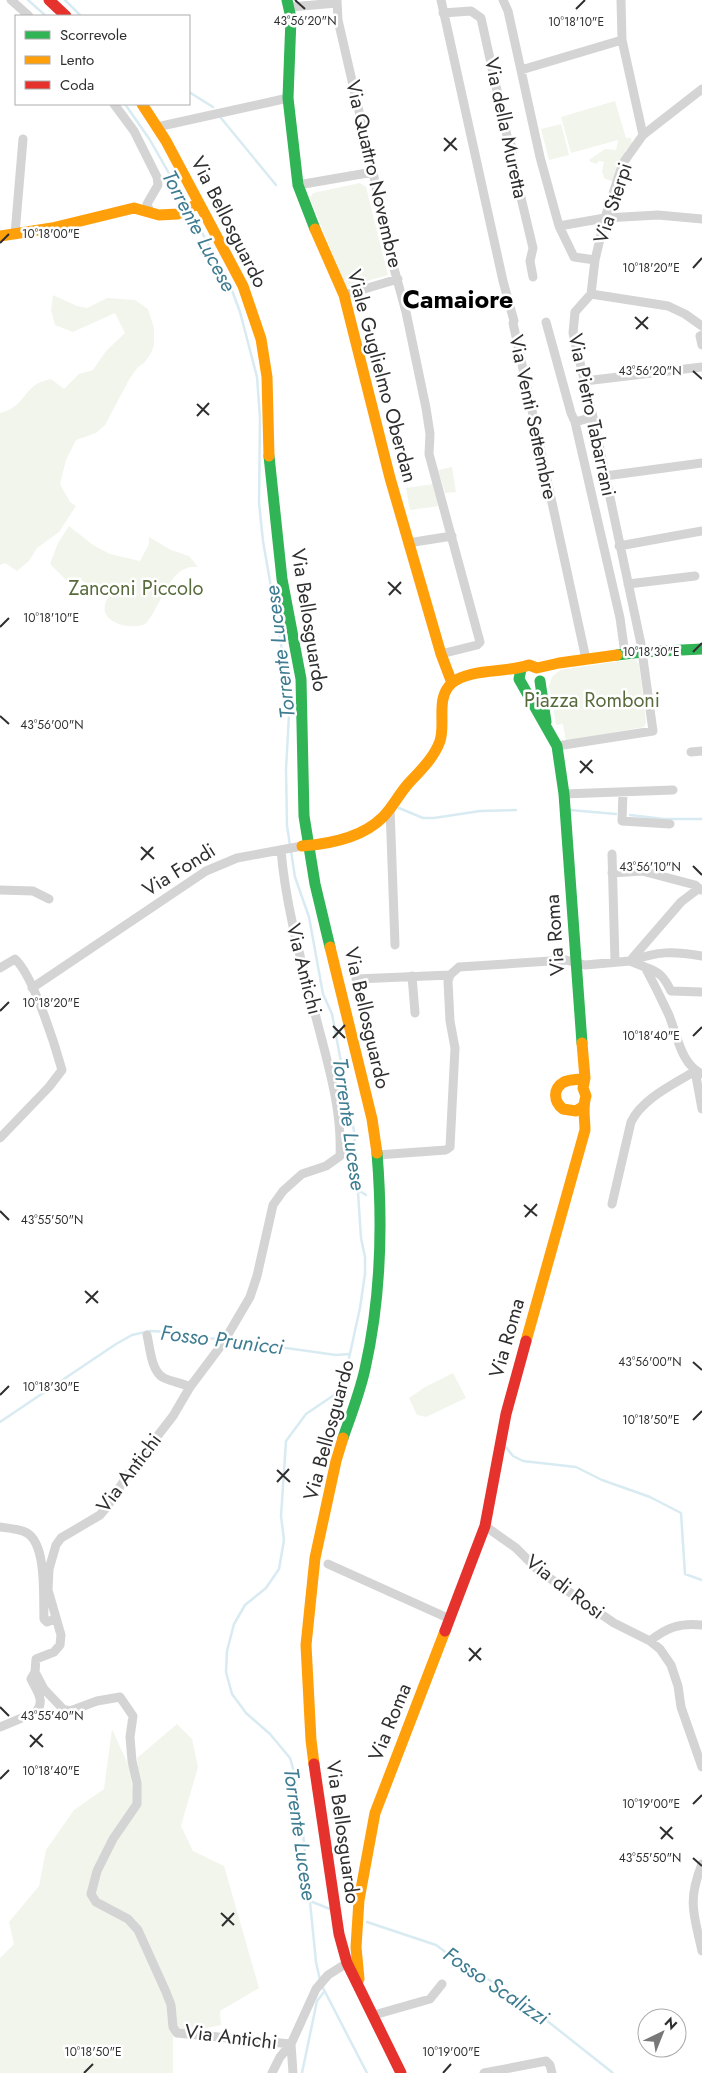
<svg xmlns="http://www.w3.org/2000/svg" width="702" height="2073" viewBox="0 0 702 2073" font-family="Jost,sans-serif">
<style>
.green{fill:#f2f5ec}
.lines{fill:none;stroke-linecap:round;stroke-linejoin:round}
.stream{stroke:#d9ebf2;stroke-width:2.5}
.street{stroke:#d4d4d4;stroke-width:9}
.fast{stroke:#30b455;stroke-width:11}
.slow{stroke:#ff9f0a;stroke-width:11}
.jam{stroke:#e5322d;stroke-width:11}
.ticks{fill:none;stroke:#2f2f2f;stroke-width:2}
.labels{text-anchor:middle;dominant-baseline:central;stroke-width:5;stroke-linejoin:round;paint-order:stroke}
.street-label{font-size:20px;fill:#2f2f2f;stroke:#fff}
.park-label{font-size:20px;fill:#586b3c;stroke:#fff}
.water-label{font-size:21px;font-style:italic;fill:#3d7c91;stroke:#fff}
.district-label{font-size:25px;font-weight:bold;fill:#000;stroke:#fff}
.ticks-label{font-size:12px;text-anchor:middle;fill:#2f2f2f;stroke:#fff;stroke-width:5;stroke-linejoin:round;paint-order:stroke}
</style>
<rect width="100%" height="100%" fill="#fff"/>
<path class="green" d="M615,101L626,138H631L632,144L625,151V154L632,158L624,173L623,179C616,185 612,181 604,178L602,171L604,162L599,161L596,164L591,162L589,160L605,149L616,150L618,140L571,153L561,117Z
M561,124L569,155L549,160L541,129Z
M360,183L366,187L388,275L346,287L310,198L313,193Z
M53,295L77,306L87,308L107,298L135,300L148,309L154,328V345L151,353L144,363L138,367L130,378L105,425L96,433L76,440L66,460L60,484L70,502L76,506L59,532L37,548L29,561L17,571L5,563L0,565V413C27,407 22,384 51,379L64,389L79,374L93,370L106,351L125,333L115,313L73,332L55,325L51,310Z
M452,467L456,492L445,493L438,470Z
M434,484L439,506L410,510L406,488Z
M69,526L93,545L110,554L140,561L149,544V537L171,550L189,556L198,567C169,562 161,609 145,624C132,630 101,624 105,605C105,602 109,597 110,594L76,578L66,580L50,564L58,543Z
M634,659L639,664L646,722L644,727L566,741L563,724L556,725L549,686L552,677L560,670Z
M453,1373L466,1398L426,1417L417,1415L409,1398L425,1387Z
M177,1724L192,1739L198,1767L181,1826L193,1851L224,1866L259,1988L220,2011L221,2025L173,2035V2073H0V1958L14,1944L9,1922L39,1886L46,1850L74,1810L104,1789L112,1729L130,1769L133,1795L141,1797L137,1758Z"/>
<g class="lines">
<path class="stream" d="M28,0L46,16
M65,0L81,16
M189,92L213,107
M125,104L150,140L187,205
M221,118L276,185
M191,212L230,285L240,312L257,377L260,418L259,503L263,541L290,697L286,769L287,826L290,845
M399,808L423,818H434L480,811L516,810
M570,810L616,814
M630,815L664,819H702
M291,851L295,877L309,917L323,994L332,1014L354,1131L361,1238L365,1257V1274L360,1308L344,1381L334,1395L306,1414L286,1441L281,1516L284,1540L279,1569L266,1588L245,1605L234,1624L227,1651L226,1672L232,1694L246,1713L270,1734L290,1758L295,1775L304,1842L316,1962L320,1980
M358,1190L366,1195
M229,1340L336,1355L349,1354
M0,1422L116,1344L132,1335L150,1331L169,1332L180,1337L223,1339
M505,1446L513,1456L523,1461L576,1467L602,1480L650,1497L681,1513L685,1574L702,1580
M310,1901L330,1909
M367,1922L436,1945L463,1965L512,1993L613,2073
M322,1986L367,2073
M302,2073L317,2001L324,1992"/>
<path class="street" d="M11,0L29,16
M337,0L338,20L373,172L387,243L406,312L426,408L430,434L429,454L480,642L477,645L441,654
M441,0L503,281L514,321L513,323L586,659
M503,0L508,11L540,157L559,226L574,257L595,260
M621,0L622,40L643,135
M290,7L337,3
M443,13L471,11L481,18L507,136L512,147V160L533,248L530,261L533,277
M521,70L622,40
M114,104L134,131L157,177L158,185L147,204L150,212
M157,127L288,98
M298,185L373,172
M559,226L605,218L658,215L702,219
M15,234L23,139
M591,294L668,306L685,314L702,326
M344,295L398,279
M546,322L571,413L575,422
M702,335L700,336L702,345
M585,381L702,367
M593,417L575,422L620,618L625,654
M605,476L702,463
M408,543L452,536
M619,546L702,531
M628,584L695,576
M557,746L653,731L641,644L593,417L573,333L575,312L591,294L595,260L605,218L623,163L643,135L702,89
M691,752L702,751
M623,792L622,821L670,824
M564,794L673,790
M390,808L395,945
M281,850C286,911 304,970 319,1029C330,1071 342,1113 340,1156L326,1166L302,1174L283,1191L273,1205L257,1276L250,1297L223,1343L190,1387L173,1416L131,1470L106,1508L100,1515L61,1538L56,1545L49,1569L48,1590L61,1635L60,1645L54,1652L36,1659L35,1672L44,1689L63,1709L70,1711L97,1701L120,1697L133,1716L130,1737L132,1761L137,1783V1804L113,1839L97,1871L91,1894L96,1902L128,1919L138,1930L166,1992L171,2005L173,2027L177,2033L291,2044
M612,854L615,962
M612,873L642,871L695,885L701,890
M0,890L33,891L49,899
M630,961L681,902L698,889
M630,961C659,951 672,951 702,956
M645,967C660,972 664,977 671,991L702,992
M0,968L15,959C33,975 55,1045 62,1070L49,1087L0,1138
M412,976L415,1013
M356,979L450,975
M32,988L206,871L237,858L302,846
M377,1155L446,1150L450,1147L455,1048L450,1021L448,981L450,975L459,967L566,960L585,965L630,961L645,967C653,982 661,998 668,1013C677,1033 680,1064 702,1074
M612,1204L631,1122C643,1098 673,1085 695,1071L702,1109
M147,1335C150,1347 151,1372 164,1378C173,1382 182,1383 190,1387
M485,1526L516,1548L537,1569L579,1599L614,1623L650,1641L660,1649L671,1665L678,1686L681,1707L702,1767
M0,1527C8,1528 20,1529 27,1533C47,1545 43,1597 44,1619L47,1622L55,1619
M328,1564L450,1619
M650,1641C667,1627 680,1623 702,1625
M0,1727L36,1712C46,1701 36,1690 31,1679L35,1672
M702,1864C687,1902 694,1914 702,1951
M374,2015L430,1999L442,1984
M272,2073L280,2057L291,2044
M293,2073L291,2044L316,1989L328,1975L347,1963
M484,2073L546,2061L550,2065L552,2073"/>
<path class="fast" d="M287,0L291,18L288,98L298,185L315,229
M269,456L282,579L301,679L304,816L315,884L330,947
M617,655L642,652L702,649
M521,669L519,679L557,746L564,794L582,1043
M540,681L546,722
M343,1438C351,1415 360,1392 365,1369C381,1298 383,1226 377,1153"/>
<path class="slow" d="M142,104L166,141L243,286L261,339L267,377L269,456
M315,229L344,295L390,478L441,654L452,683
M0,236L52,228L134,208L159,215L178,214L199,203
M302,846C330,844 362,838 383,817C393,807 399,794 408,784C420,771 434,758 440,741C446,723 435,698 452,683C469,668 508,673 529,665L537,668L559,663L617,655
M330,947L372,1119L377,1153
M582,1107L576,1111L563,1109C554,1102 552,1089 564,1082C570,1079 579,1080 585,1078
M526,1341L585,1130C585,1117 582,1108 586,1096L583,1088L585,1078L582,1043
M314,1764L311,1740L306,1645L315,1558L336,1461L343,1438
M359,1979L356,1947L359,1900L375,1813L445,1631"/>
<path class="jam" d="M49,0L66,16
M445,1631L485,1526L506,1414L526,1341
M314,1764L339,1934L347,1963L401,2073"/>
</g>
<path class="ticks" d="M295,0L305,9M576,9L585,0M444,138L457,150M444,151L456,138M0,243L9,234M693,268L702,258M635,317L648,329M636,329L648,317M693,371L702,379M197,404L209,415M197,416L209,403M388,582L401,594M389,595L401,582M0,627L9,618M693,652L702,643M0,716L9,724M580,761L593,773M580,773L592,760M141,847L154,859M141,860L153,847M693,866L702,875M0,1011L9,1002M333,1026L345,1038M693,1036L702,1027M333,1038L345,1025M524,1205L537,1216M0,1211L9,1220M525,1217L537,1204M85,1291L98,1303M86,1303L98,1291M693,1362L702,1370M0,1395L9,1386M693,1420L702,1411M277,1470L290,1482M277,1482L289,1469M469,1648L481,1660M469,1661L481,1648M0,1707L9,1716M30,1735L43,1747M30,1747L42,1734M0,1779L9,1770M693,1804L702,1795M660,1827L673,1839M661,1839L672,1827M693,1858L702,1866M221,1913L234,1925M222,1926L234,1913M84,2073L93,2064M443,2073L451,2064"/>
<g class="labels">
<g class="street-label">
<text transform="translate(506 128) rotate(78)">Via della Muretta</text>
<text transform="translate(374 174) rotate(77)">Via Quattro Novembre</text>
<text transform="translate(613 203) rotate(-72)">Via Sterpi</text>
<text transform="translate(229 222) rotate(63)">Via Bellosguardo</text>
<text transform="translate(382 376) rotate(75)">Viale Guglielmo Oberdan</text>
<text transform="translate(592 415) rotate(78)">Via Pietro Tabarrani</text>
<text transform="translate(533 417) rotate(78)">Via Venti Settembre</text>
<text transform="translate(309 620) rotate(81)">Via Bellosguardo</text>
<text transform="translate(179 870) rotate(-32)">Via Fondi</text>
<text transform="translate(555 935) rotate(-94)">Via Roma</text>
<text transform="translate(304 969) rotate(76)">Via Antichi</text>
<text transform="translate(367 1018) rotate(77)">Via Bellosguardo</text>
<text transform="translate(507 1338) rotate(-74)">Via Roma</text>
<text transform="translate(329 1430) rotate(-75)">Via Bellosguardo</text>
<text transform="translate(129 1473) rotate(-53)">Via Antichi</text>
<text transform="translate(565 1587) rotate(37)">Via di Rosi</text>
<text transform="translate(390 1722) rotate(-68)">Via Roma</text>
<text transform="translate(343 1832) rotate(82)">Via Bellosguardo</text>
<text transform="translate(231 2037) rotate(7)">Via Antichi</text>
</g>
<g class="park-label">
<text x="136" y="588">Zanconi Piccolo</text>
<text x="592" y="700">Piazza Romboni</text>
</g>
<g class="water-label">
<text transform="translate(199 231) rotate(62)">Torrente Lucese</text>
<text transform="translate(280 652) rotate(-97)">Torrente Lucese</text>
<text transform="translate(349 1124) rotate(82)">Torrente Lucese</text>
<text transform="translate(222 1340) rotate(7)">Fosso Prunicci</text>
<text transform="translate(300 1834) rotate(82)">Torrente Lucese</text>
<text transform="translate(496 1986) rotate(34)">Fosso Scalizzi</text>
</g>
<g class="district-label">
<text x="458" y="299">Camaiore</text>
</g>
</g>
<g class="ticks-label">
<text x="305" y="25">43°56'20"N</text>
<text x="576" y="26">10°18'10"E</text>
<text x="51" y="238">10°18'00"E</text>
<text x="651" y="272">10°18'20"E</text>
<text x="650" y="375">43°56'20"N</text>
<text x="51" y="622">10°18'10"E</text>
<text x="651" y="656">10°18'30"E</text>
<text x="52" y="729">43°56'00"N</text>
<text x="650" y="871">43°56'10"N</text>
<text x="51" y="1007">10°18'20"E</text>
<text x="651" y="1040">10°18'40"E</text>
<text x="52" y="1224">43°55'50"N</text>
<text x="650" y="1366">43°56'00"N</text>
<text x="51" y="1391">10°18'30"E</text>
<text x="651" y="1424">10°18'50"E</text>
<text x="52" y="1720">43°55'40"N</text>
<text x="51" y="1775">10°18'40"E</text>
<text x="651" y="1808">10°19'00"E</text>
<text x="650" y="1862">43°55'50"N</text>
<text x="93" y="2056">10°18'50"E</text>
<text x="451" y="2056">10°19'00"E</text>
</g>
<rect x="15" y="15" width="175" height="90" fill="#ffffff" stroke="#acacac"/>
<rect x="25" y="31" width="25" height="8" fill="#30b455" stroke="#acacac"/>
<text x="60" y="40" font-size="15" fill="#2f2f2f">Scorrevole</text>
<rect x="25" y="56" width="25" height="8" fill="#ff9f0a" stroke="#acacac"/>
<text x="60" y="65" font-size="15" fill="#2f2f2f">Lento</text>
<rect x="25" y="81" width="25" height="8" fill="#e5322d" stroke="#acacac"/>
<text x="60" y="90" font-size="15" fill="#2f2f2f">Coda</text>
<g transform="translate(662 2033) rotate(43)"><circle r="24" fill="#ffffff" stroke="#acacac"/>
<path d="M0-4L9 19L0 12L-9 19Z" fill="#787878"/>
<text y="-8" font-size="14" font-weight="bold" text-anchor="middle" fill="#2f2f2f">N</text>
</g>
</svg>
